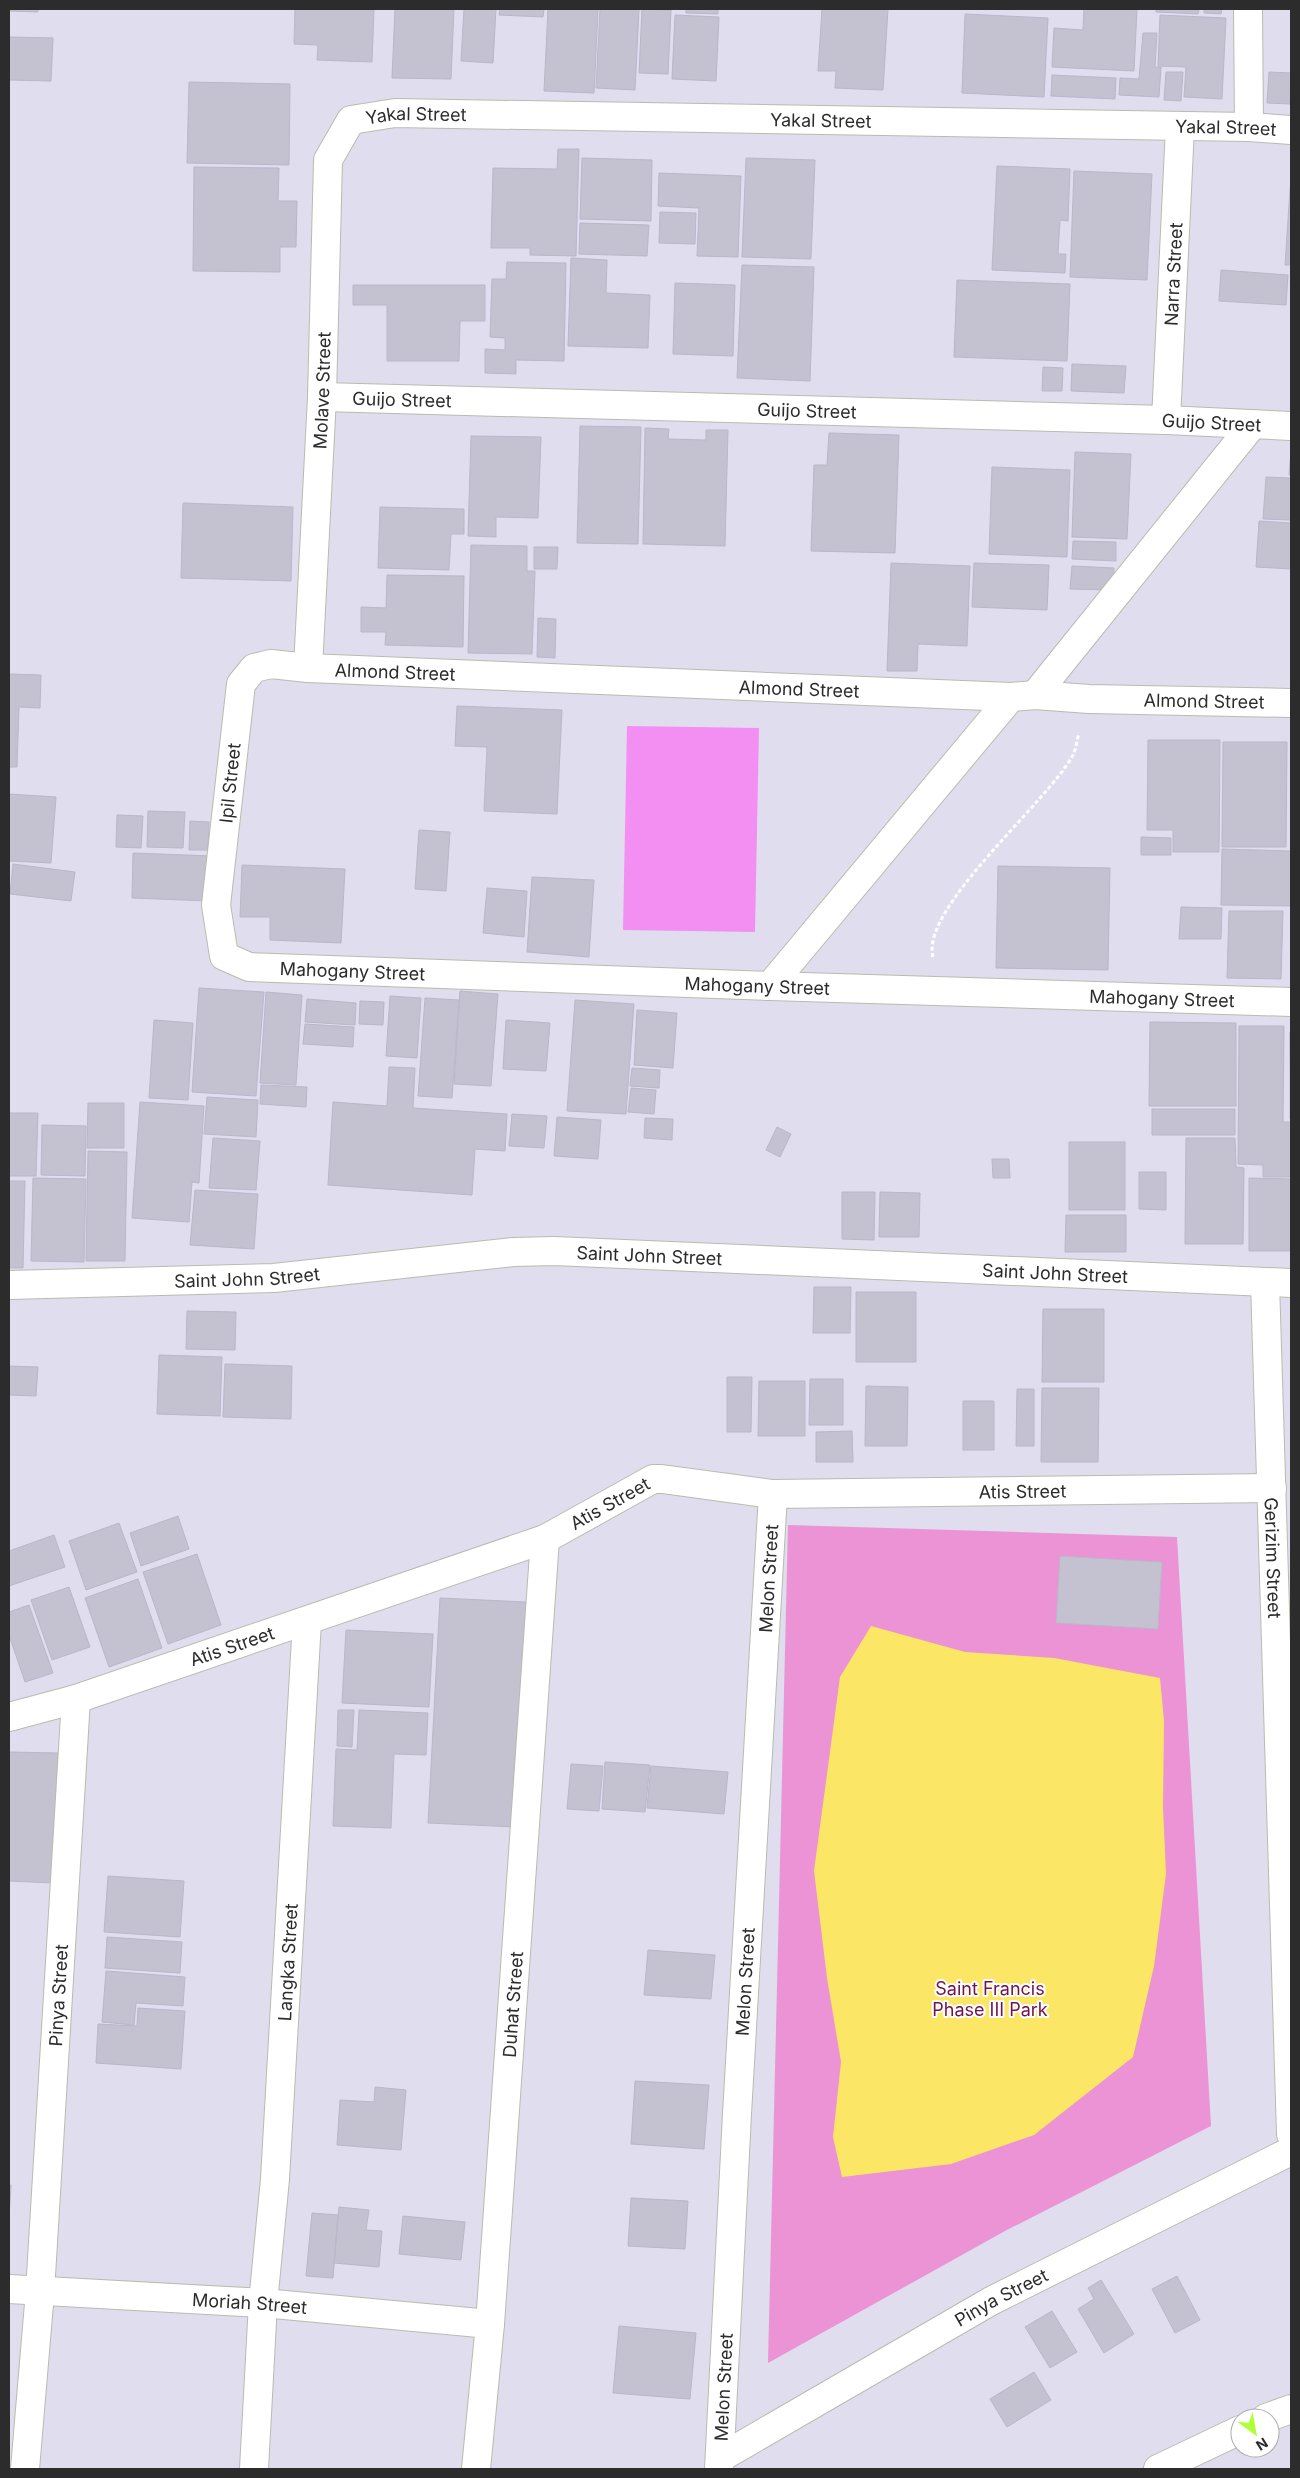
<svg xmlns="http://www.w3.org/2000/svg" width="1300" height="2478" viewBox="0 0 1300 2478" font-family="Inter,sans-serif">
<style>
.green{fill:#eb93d5}
.pitch{fill:#f38ef2}
.water{fill:#fce665}
.building{fill:#c4c1d0;stroke:#bbb6cb}
.lines{fill:none;stroke-linecap:round;stroke-linejoin:round}
.street-casing{stroke:#b7bdad;stroke-width:30}
.path{stroke:#fff;stroke-width:3;stroke-dasharray:4 2.5;stroke-linecap:butt}
.street{stroke:#fff;stroke-width:28}
.labels{text-anchor:middle;dominant-baseline:central;stroke-width:4;stroke-linejoin:round;paint-order:stroke}
.street-label{font-size:18px;fill:#2c2c2c;stroke:#fff}
.park-label{font-size:18px;fill:#72124d;stroke:#fff}
</style>
<rect width="100%" height="100%" fill="#e0ddef"/>
<path class="green" d="M788,1525L1177,1537L1211,2126L1005,2231L768,2363Z"/>
<path class="pitch" d="M627,726L759,728L755,932L623,930Z"/>
<path class="water" d="M871,1626L965,1652L1054,1658L1160,1678L1164,1721L1163,1807L1166,1874L1154,1966L1133,2057L1034,2135L951,2164L842,2177L833,2137L841,2062L827,1978L814,1871L840,1677Z"/>
<path class="building" d="M9,9H38V12L9,11Z
M295,9H374L372,62L317,60L318,45L294,44Z
M395,9H454L451,79L392,78Z
M464,9H496L493,63L461,61Z
M500,9H544L543,17L499,15Z
M548,9H598L594,93L544,91Z
M600,9H639L635,90L596,88Z
M642,9L671,10L668,74L639,73Z
M686,9H718V14L686,13Z
M822,9H888L883,90L835,88L836,71H818Z
M1084,9H1137L1134,71L1052,67L1054,28L1083,30Z
M1156,9H1199L1198,14L1156,12Z
M1204,9H1222L1221,14L1204,13Z
M965,14L1048,18L1044,97L962,93Z
M675,15L719,17L716,81L672,79Z
M1160,15L1226,18L1222,99L1184,97L1186,67L1158,66Z
M1143,33H1157L1155,67H1161L1159,97L1119,95L1120,78L1139,79Z
M9,37L53,38L51,81L9,80Z
M1166,72H1183L1181,101L1164,100Z
M1269,72L1291,73L1290,104L1267,103Z
M1052,75L1116,78L1115,99L1051,96Z
M189,82L290,84L289,165L187,163Z
M558,149H579L576,256L530,255V248H491L493,168L557,169Z
M582,158L652,160L651,221L580,219Z
M746,158L815,160L811,259L742,257Z
M997,166L1070,169L1068,221L1060,220L1058,254H1066L1065,273L992,270Z
M194,167L279,168L278,201H297L296,247H280V272L193,271Z
M1074,171L1152,174L1147,280L1070,277Z
M659,173L741,176L738,257L697,256L699,208L658,206Z
M1291,175V265H1285Z
M660,212L696,213L695,244L659,243Z
M580,223L649,225L647,256L579,254Z
M571,258L607,260L606,293L650,295L648,348L568,346Z
M507,262L566,263L564,361L516,360V374L485,373V349L505,350V338L490,337L492,279H506Z
M742,265L814,267L810,381L737,378Z
M1221,270L1288,275L1286,305L1219,301Z
M957,280L1070,284L1067,361L954,357Z
M675,283L735,285L733,356L673,354Z
M353,285H485V321H460L459,361H387V305H353Z
M1072,364L1126,366L1124,393L1071,391Z
M1043,367L1063,368L1062,391H1042Z
M580,426L641,427L638,544L577,543Z
M645,428L669,429L668,439L706,440V430H728L725,546L643,544Z
M829,433L899,435L895,553L811,551L814,465H827Z
M471,436L541,437L538,518L496,517V537L468,536Z
M1291,450V475H1289Z
M1075,452L1131,454L1127,539L1072,537Z
M992,467L1070,470L1067,557L989,554Z
M1266,477L1291,478V520L1263,519Z
M183,503L293,507L291,581L181,578Z
M380,507L464,509V534H451L449,570L378,568Z
M1259,521L1291,523V569L1256,567Z
M1073,541L1116,542V561L1072,559Z
M471,545L527,546V571H535L532,654L468,653Z
M534,547H558L557,569H534Z
M891,563L970,566L967,646L918,644L917,671H887Z
M974,563L1049,565L1047,610L972,607Z
M1072,566L1114,568L1113,590L1070,589Z
M387,575L464,576L463,647L385,645L386,632H361V607L386,608Z
M538,618L556,619L555,658L537,657Z
M9,674L41,675L40,708L19,707L17,767H9Z
M457,706L562,710L557,814L484,811L487,747L455,746Z
M1148,740H1220L1219,852H1173V830H1147Z
M1223,742H1287L1286,847H1222Z
M9,794L56,797L51,863L9,861Z
M148,811L185,812L183,848L147,847Z
M117,815L143,816L141,848L116,847Z
M190,821L209,822L208,850H189Z
M419,830L450,832L446,891L415,889Z
M1141,837L1171,838V855H1141Z
M1222,849L1291,851V906L1221,905Z
M133,853L212,856L210,901L132,898Z
M13,864L75,872L71,901L10,894Z
M242,865L345,869L341,943L270,940V917H240Z
M998,866L1110,868L1108,970L996,968Z
M532,877L594,880L589,957L527,952Z
M487,888L527,891L524,937L483,933Z
M1181,907L1222,908L1221,939H1179Z
M1229,911H1283L1281,979L1227,978Z
M199,988L264,992L256,1096L192,1092Z
M460,991L498,994L491,1086L454,1084Z
M266,992L302,995L296,1085L260,1083Z
M390,996L421,998L417,1058L386,1056Z
M425,998L459,1000L452,1098L418,1096Z
M307,999L356,1003L355,1025L305,1022Z
M575,1000L634,1004L626,1114L567,1111Z
M360,1001L384,1002L383,1025L359,1024Z
M637,1010L677,1013L673,1068L634,1065Z
M154,1020L193,1023L188,1100L149,1098Z
M506,1020L550,1023L546,1071L503,1069Z
M1150,1022L1236,1023V1106H1149Z
M305,1024L354,1027L353,1047L303,1044Z
M1239,1026H1284L1283,1122H1291V1177H1263V1165L1238,1164Z
M1290,1032L1291,1119H1290Z
M389,1067L415,1068L413,1108L507,1114L505,1151L475,1149L472,1195L328,1185L333,1102L387,1106Z
M632,1068L660,1070L659,1088L630,1086Z
M261,1085L307,1087L306,1107L260,1104Z
M631,1088L656,1090L654,1114L628,1112Z
M207,1097L258,1100L256,1137L204,1134Z
M140,1102L204,1106L199,1183L192,1182L189,1222L132,1218Z
M88,1103H124V1148H87Z
M1152,1109H1235V1135H1152Z
M9,1113H38L36,1176H9Z
M512,1114L547,1116L544,1148L509,1146Z
M557,1117L601,1120L598,1159L554,1156Z
M645,1118L673,1119L672,1140L644,1138Z
M42,1125L86,1126L85,1176L41,1175Z
M777,1127L791,1134L780,1157L766,1150Z
M213,1138L260,1141L256,1190L209,1188Z
M1186,1138H1235L1236,1167L1244,1168L1243,1244H1185Z
M1069,1142H1125V1210H1069Z
M88,1151L127,1152L125,1261H86Z
M992,1159H1009L1010,1178H993Z
M1139,1172H1166V1210L1139,1209Z
M33,1178L86,1179L84,1262L31,1261Z
M1249,1178L1291,1179V1251H1249Z
M9,1181H25L23,1268H9Z
M195,1190L258,1194L254,1249L190,1245Z
M842,1192H875L874,1240L842,1239Z
M880,1192L920,1193L919,1237H879Z
M1066,1215H1126V1252H1065Z
M814,1287H851L850,1333H813Z
M856,1292H916V1362H856Z
M1043,1309H1104V1382H1042Z
M187,1311L236,1312L235,1350L186,1349Z
M159,1355L222,1357L220,1416L157,1414Z
M225,1364L292,1366L291,1419L223,1417Z
M9,1366L38,1367L36,1396L9,1395Z
M727,1377H752L751,1432H727Z
M810,1379H843V1425H809Z
M759,1381H805V1436H758Z
M866,1386L908,1387L907,1446H865Z
M1042,1388H1099L1098,1462H1041Z
M1017,1389H1034V1446H1016Z
M963,1401H994V1450H963Z
M852,1431L853,1462H816V1432Z
M178,1516L189,1549L141,1566L130,1533Z
M119,1523L137,1572L86,1590L69,1541Z
M54,1535L65,1567L9,1586V1551Z
M197,1554L221,1625L168,1644L143,1572Z
M1060,1556L1162,1562L1158,1629L1056,1623Z
M138,1579L162,1648L109,1667L85,1598Z
M69,1587L90,1647L52,1660L31,1600Z
M440,1598L526,1602L515,1827L428,1823Z
M29,1605L53,1673L25,1682L9,1635V1612Z
M346,1630L433,1634L429,1707L342,1703Z
M338,1710H354L352,1747L337,1746Z
M359,1710L428,1713L426,1755L394,1754L391,1828L333,1826L336,1749L357,1750Z
M9,1752L58,1753L53,1883L9,1881Z
M605,1762L650,1765L645,1812L602,1809Z
M571,1764L603,1766L599,1811L567,1809Z
M651,1766L728,1772L724,1814L647,1808Z
M108,1876L184,1881L180,1937L104,1932Z
M107,1937L182,1942L180,1973L105,1968Z
M648,1950L715,1955L711,1999L644,1995Z
M106,1971L185,1977L183,2006L136,2003L134,2025L102,2022Z
M138,2008L185,2011L181,2069L96,2063L98,2024L137,2026Z
M635,2081L709,2085L704,2149L631,2144Z
M375,2087L406,2090L401,2150L337,2145L340,2100L374,2102Z
M9,2185H11L9,2219Z
M631,2198L688,2201L685,2249L628,2246Z
M339,2207L369,2210L366,2230L382,2231L379,2267L334,2263Z
M312,2213L338,2215L333,2278L306,2276Z
M403,2216L465,2222L461,2260L399,2254Z
M1177,2276L1200,2320L1175,2333L1152,2289Z
M1101,2280L1134,2334L1104,2353L1078,2309L1094,2299L1088,2288Z
M1052,2311L1077,2352L1050,2368L1025,2327Z
M619,2326L696,2333L690,2399L613,2393Z
M1034,2372L1051,2400L1007,2427L990,2399Z"/>
<g class="lines">
<defs>
<g id="street">
<path d="M1248,9L1249,127"/>
<path id="s1" d="M322,397L1166,420L1291,426"/>
<path id="s2" d="M1166,420L1180,127"/>
<path id="s3" d="M308,668L322,397L328,160L351,120L395,113L1249,127L1291,130"/>
<path d="M1035,695L1253,424"/>
<path id="s4" d="M1291,703L1089,699L1035,695L1011,697L308,668L271,664L254,668L241,684L216,905L224,956L249,967L770,986L1291,1002"/>
<path d="M770,986L1011,697"/>
<path id="s5" d="M1265,1282L1291,2134"/>
<path id="s6" d="M9,1285L274,1278L513,1252L554,1251L1291,1283"/>
<path id="s7" d="M9,1717L76,1699L545,1539L653,1479H662L773,1494L1272,1488"/>
<path id="s8" d="M9,2289L263,2303L490,2324"/>
<path d="M1266,2418L1291,2409"/>
<path id="s9" d="M720,2458L991,2301L1291,2151"/>
<path id="s10" d="M25,2469L40,2292L76,1699"/>
<path id="s11" d="M254,2469L263,2303L275,2179L307,1621"/>
<path id="s12" d="M476,2469L490,2324L545,1539"/>
<path id="s13" d="M719,2469L737,2114L773,1494"/>
<path d="M1158,2469L1240,2430"/>
</g>
</defs>
<use href="#street" class="street-casing"/>
<path class="path" d="M933,957C920,908 1048,802 1073,755C1076,749 1077,740 1079,733"/>
<use href="#street" class="street"/>
</g>
<g class="labels">
<g class="street-label">
<text stroke="none"><textPath href="#s3" startOffset="620">Yakal Street</textPath></text>
<text stroke="none"><textPath href="#s3" startOffset="1025">Yakal Street</textPath></text>
<text stroke="none"><textPath href="#s3" startOffset="1430">Yakal Street</textPath></text>
<text stroke="none"><textPath href="#s2" startOffset="146">Narra Street</textPath></text>
<text stroke="none"><textPath href="#s3" startOffset="278">Molave Street</textPath></text>
<text stroke="none"><textPath href="#s1" startOffset="80">Guijo Street</textPath></text>
<text stroke="none"><textPath href="#s1" startOffset="485">Guijo Street</textPath></text>
<text stroke="none"><textPath href="#s1" startOffset="890">Guijo Street</textPath></text>
<text transform="translate(395 672) rotate(2)">Almond Street</text>
<text transform="translate(799 689) rotate(2)">Almond Street</text>
<text transform="translate(1204 701) rotate(1)">Almond Street</text>
<text transform="translate(230 783) rotate(-84)">Ipil Street</text>
<text stroke="none"><textPath href="#s4" startOffset="1464">Mahogany Street</textPath></text>
<text stroke="none"><textPath href="#s4" startOffset="1869">Mahogany Street</textPath></text>
<text stroke="none"><textPath href="#s4" startOffset="2274">Mahogany Street</textPath></text>
<text stroke="none"><textPath href="#s6" startOffset="642">Saint John Street</textPath></text>
<text stroke="none"><textPath href="#s6" startOffset="1048">Saint John Street</textPath></text>
<text stroke="none"><textPath href="#s6" startOffset="238">Saint John Street</textPath></text>
<text stroke="none"><textPath href="#s7" startOffset="1059">Atis Street</textPath></text>
<text stroke="none"><textPath href="#s7" startOffset="639">Atis Street</textPath></text>
<text stroke="none"><textPath href="#s5" startOffset="276">Gerizim Street</textPath></text>
<text stroke="none"><textPath href="#s13" startOffset="892">Melon Street</textPath></text>
<text stroke="none"><textPath href="#s7" startOffset="234">Atis Street</textPath></text>
<text stroke="none"><textPath href="#s11" startOffset="508">Langka Street</textPath></text>
<text stroke="none"><textPath href="#s13" startOffset="488">Melon Street</textPath></text>
<text stroke="none"><textPath href="#s10" startOffset="475">Pinya Street</textPath></text>
<text stroke="none"><textPath href="#s12" startOffset="466">Duhat Street</textPath></text>
<text stroke="none"><textPath href="#s9" startOffset="324">Pinya Street</textPath></text>
<text stroke="none"><textPath href="#s8" startOffset="241">Moriah Street</textPath></text>
<text stroke="none"><textPath href="#s13" startOffset="82">Melon Street</textPath></text>
</g>
<g class="park-label">
<text x="990" y="1988">Saint Francis<tspan x="990" dy="21">Phase III Park</tspan></text>
</g>
</g>
<rect width="1300" height="2478" fill="none" stroke="#2c2c2c" stroke-width="20"/>
<g transform="translate(1255 2433) rotate(148)"><circle r="24" fill="#ffffff" stroke="#ababab"/>
<path d="M0-4L9 19L0 12L-9 19Z" fill="#afff39"/>
<text y="-8" font-size="14" font-weight="bold" text-anchor="middle" fill="#2c2c2c">N</text>
</g>
</svg>
